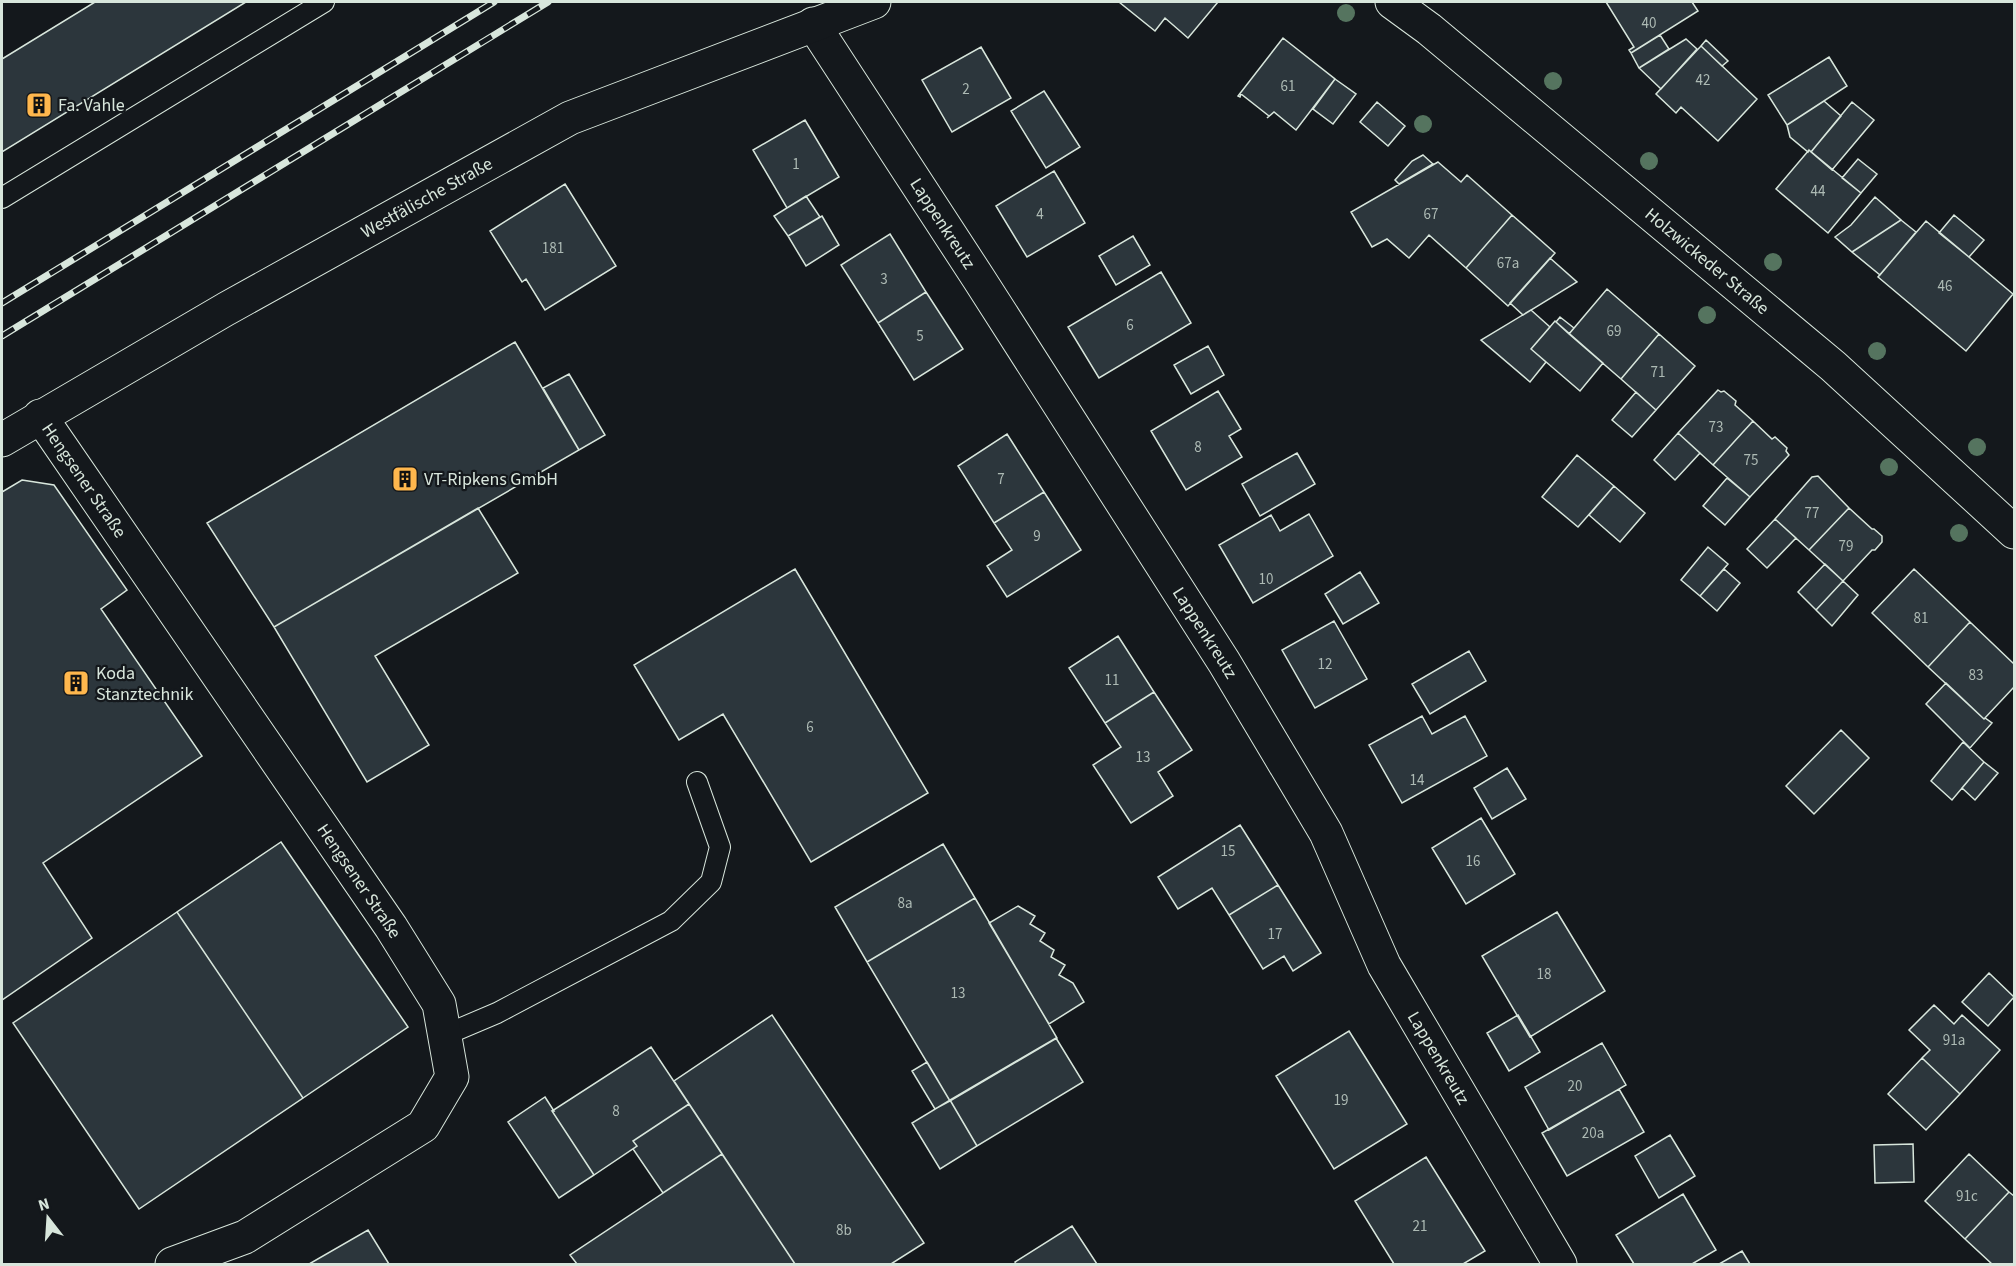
<svg xmlns="http://www.w3.org/2000/svg" width="2016" height="1266" viewBox="0 0 2016 1266" font-family="'Source Sans 3',sans-serif">
<style>
.building{fill:#2c363c;stroke:#d8e6dc;stroke-width:1.5}
.lines{fill:none;stroke-linecap:round;stroke-linejoin:round}
.lane-casing{stroke:#d8e6dc;stroke-width:22}
.street-casing{stroke:#d8e6dc;stroke-width:35}
.secondary-casing{stroke:#d8e6dc;stroke-width:35}
.lane{stroke:#14181c;stroke-width:20}
.street{stroke:#14181c;stroke-width:33}
.secondary{stroke:#14181c;stroke-width:33}
.rail-casing{stroke:#d8e6dc;stroke-width:7}
.rail{stroke:#14181c;stroke-width:4.5;stroke-dasharray:14;stroke-linecap:butt}
.tree{fill:#55745f}
.labels{text-anchor:middle;dominant-baseline:central;stroke-width:4.5;stroke-linejoin:round;paint-order:stroke}
.number-label{font-size:15px;fill:#adbab4}
.poi-label{font-size:18px;fill:#d8e6dc;stroke:#14181c;text-anchor:start}
.street-label{font-size:18px;fill:#d8e6dc;stroke:#14181c}
</style>
<rect width="100%" height="100%" fill="#14181c"/>
<path class="building" d="M95,2H246L2,152V59Z
M1119,2H1218L1188,38L1165,18L1155,31Z
M1606,2H1692L1698,11L1631,53L1629,50L1634,47Z
M1660,35L1669,49L1639,68L1631,53Z
M1283,38L1335,79L1296,130L1274,112L1267,118L1269,116L1241,94L1240,97L1238,96Z
M1686,39L1697,49L1661,89L1639,68Z
M1706,40L1728,61L1722,66L1701,46Z
M1701,46L1757,99L1718,141L1681,107L1676,113L1656,94Z
M981,47L1011,98L952,132L922,80Z
M1829,57L1847,86L1787,125L1768,95Z
M1335,79L1356,94L1333,124L1313,109Z
M1044,91L1080,147L1046,168L1011,111Z
M1824,101L1841,116L1811,152L1809,150L1808,152L1790,137L1787,125Z
M1377,102L1405,126L1388,146L1360,122Z
M1852,102L1874,120L1832,170L1811,152Z
M805,120L839,177L787,208L753,150Z
M1809,150L1861,193L1828,233L1776,189Z
M1423,155L1433,164L1399,184L1395,180L1412,161Z
M1858,159L1877,174L1861,193L1842,178Z
M1438,162L1461,182L1467,175L1512,215L1466,268L1429,235L1409,258L1387,239L1372,247L1351,212Z
M1054,171L1085,223L1027,257L996,206Z
M565,184L616,266L545,310L526,279L522,282L490,231Z
M806,196L820,217L788,236L774,216Z
M1875,197L1901,220L1852,252L1835,237L1851,225Z
M1512,215L1555,253L1508,306L1466,268Z
M1954,215L1984,240L1969,257L1939,233Z
M822,216L839,245L806,266L788,236Z
M1901,220L1916,232L1880,275L1852,252Z
M1926,221L2013,294L1966,351L1878,277Z
M890,234L926,292L878,323L841,265Z
M1133,236L1150,265L1116,285L1099,256Z
M1550,258L1577,282L1523,315L1510,303Z
M1161,272L1191,323L1099,378L1068,327Z
M1607,289L1659,334L1621,379L1569,334Z
M926,292L963,349L914,380L878,323Z
M1531,310L1550,327L1531,349L1546,362L1530,382L1481,340Z
M1560,317L1574,328L1569,334L1556,322Z
M1555,321L1603,363L1580,391L1531,349Z
M1659,334L1695,366L1656,410L1621,379Z
M515,342L579,450L274,627L207,523Z
M1208,346L1224,375L1191,394L1174,365Z
M569,374L605,435L579,450L543,388Z
M1718,390L1721,392L1724,391L1736,401L1735,405L1753,421L1713,465L1678,433Z
M1218,391L1241,429L1229,436L1242,457L1186,490L1151,431Z
M1636,392L1656,410L1632,437L1612,420Z
M1753,421L1772,439L1775,437L1787,448L1786,451L1789,455L1750,497L1713,465Z
M1678,433L1700,453L1675,480L1654,460Z
M1007,434L1044,492L994,523L958,466Z
M1297,453L1315,484L1260,516L1242,484Z
M1577,455L1614,486L1578,527L1542,497Z
M1818,476L1849,508L1809,550L1775,519L1812,477Z
M1727,478L1750,497L1725,525L1703,506Z
M22,480L54,485L127,590L101,609L202,756L43,863L92,938L2,1000V492Z
M1614,486L1645,513L1620,542L1589,515Z
M1044,492L1081,550L1007,597L987,566L1012,550L994,523Z
M478,508L518,573L375,656L429,745L367,782L274,627Z
M1849,508L1872,529H1874L1882,536V542L1875,550H1872L1843,581L1809,550Z
M1309,514L1333,556L1253,603L1219,545L1271,515L1280,531Z
M1775,519L1796,538L1767,568L1747,549Z
M1708,547L1728,564L1700,596L1681,580Z
M1825,564L1843,581L1816,610L1798,592Z
M795,569L928,793L811,862L723,714L679,740L634,665Z
M1724,569L1740,583L1717,611L1700,596Z
M1914,569L1970,622L1928,667L1872,613Z
M1360,572L1379,603L1343,624L1325,594Z
M1843,581L1858,595L1832,626L1816,610Z
M1334,621L1367,679L1315,708L1282,650Z
M1970,622L2014,664V687L1984,719L1928,667Z
M1118,636L1154,692L1105,723L1069,668Z
M1469,651L1486,681L1430,714L1412,684Z
M1946,683L1984,719L1985,718L1992,723L1970,748L1926,704Z
M1154,692L1192,750L1158,772L1173,796L1131,823L1093,765L1121,747L1105,723Z
M1422,716L1432,734L1465,716L1487,756L1402,803L1369,745Z
M1841,730L1869,758L1814,814L1786,786Z
M1963,742L1984,762L1952,800L1931,781Z
M1984,762L1998,773L1975,800L1962,788Z
M1507,768L1526,799L1492,819L1474,788Z
M1481,818L1515,874L1466,904L1432,848Z
M1240,825L1278,885L1229,915L1212,888L1178,909L1158,877Z
M281,842L408,1027L303,1098L177,912Z
M943,844L975,898L867,962L835,907Z
M1278,885L1321,953L1293,971L1284,956L1263,969L1229,915Z
M975,898L1057,1038L950,1101L867,962Z
M1018,906L1035,916L1030,924L1045,933L1040,941L1054,950L1051,957L1065,965L1059,975L1073,983L1084,1002L1049,1024L989,923Z
M177,912L303,1098L139,1209L13,1023Z
M1557,912L1605,991L1530,1037L1482,956Z
M1989,973L2014,997L1988,1026L1962,1002Z
M1934,1005L1954,1024L1962,1015L2000,1050L1960,1094L1922,1058L1930,1050L1909,1030Z
M772,1015L924,1243L891,1264H795L674,1081Z
M1518,1015L1540,1052L1509,1071L1487,1033Z
M1349,1031L1407,1124L1334,1169L1276,1076Z
M1056,1038L1083,1082L977,1146L950,1100Z
M1602,1043L1626,1085L1549,1130L1525,1087Z
M651,1047L689,1104L633,1141L637,1146L594,1175L552,1111Z
M1922,1058L1960,1094L1926,1130L1888,1094Z
M927,1062L950,1101L935,1109L912,1071Z
M1619,1089L1644,1132L1567,1176L1542,1133Z
M545,1097L554,1111H552L594,1175L559,1198L508,1122Z
M950,1100L977,1146L940,1169L912,1123Z
M689,1104L722,1154L663,1193L633,1149L637,1146L633,1141Z
M1670,1135L1695,1176L1659,1198L1635,1156Z
M1913,1144L1914,1182L1875,1183L1874,1145Z
M722,1154L795,1264H577L570,1255Z
M1969,1154L2009,1192L1965,1239L1925,1201Z
M1426,1157L1485,1251L1463,1264H1394L1355,1201Z
M2009,1192L2014,1196V1264H1992L1965,1239Z
M1683,1194L1716,1250L1692,1264H1634L1616,1235Z
M1072,1226L1097,1264H1016L1015,1262Z
M368,1230L389,1264H309Z
M1742,1251L1750,1264H1719Z"/>
<g class="lines">
<defs>
<path id="lane" d="M2,198L324,2
M445,1035L497,1013L671,921L711,882L720,847L697,782"/>
<g id="street">
<path id="s1" d="M813,24L979,279L1224,662L1326,833L1384,965L1560,1264"/>
<path id="s2" d="M40,416L391,927L439,1004L452,1077L423,1126L245,1237L172,1264"/>
<path id="s3" d="M2,440L226,309L570,118L874,2"/>
</g>
<g id="secondary">
<path id="s4" d="M1392,2L1429,29L1833,366L2014,532"/>
</g>
</defs>
<use href="#lane" class="lane-casing"/>
<use href="#street" class="street-casing"/>
<use href="#secondary" class="secondary-casing"/>
<use href="#lane" class="lane"/>
<use href="#street" class="street"/>
<use href="#secondary" class="secondary"/>
<defs>
<path id="rail" d="M2,303L494,2
M2,336L548,2"/>
</defs>
<use href="#rail" class="rail-casing"/>
<use href="#rail" class="rail"/>
</g>
<g class="tree">
<circle cx="1346" cy="13" r="9"/>
<circle cx="1553" cy="81" r="9"/>
<circle cx="1423" cy="124" r="9"/>
<circle cx="1649" cy="161" r="9"/>
<circle cx="1773" cy="262" r="9"/>
<circle cx="1707" cy="315" r="9"/>
<circle cx="1877" cy="351" r="9"/>
<circle cx="1977" cy="447" r="9"/>
<circle cx="1889" cy="467" r="9"/>
<circle cx="1959" cy="533" r="9"/>
</g>
<defs>
<symbol id="building-square" viewBox="-11 -11 22 22"><rect x="-9" y="-9" width="18" height="18" rx="4" fill="#ffb74d" stroke="#14181c"/><path d="M-4-6H4V6H1V3H-1V6H-4ZM-2.5-4.3h1.7v1.8h-1.7ZM.8-4.3h1.7v1.8H.8ZM-2.5-1h1.7V.8h-1.7ZM.8-1h1.7V.8H.8Z" fill="#111"/></symbol>
</defs>
<g fill-rule="evenodd">
<use href="#building-square" x="24" y="90" width="30" height="30"/>
<use href="#building-square" x="390" y="464" width="30" height="30"/>
<use href="#building-square" x="61" y="668" width="30" height="30"/>
</g>
<g class="labels">
<g class="number-label">
<text x="1649" y="23">40</text>
<text x="1703" y="80">42</text>
<text x="1288" y="86">61</text>
<text x="966" y="89">2</text>
<text x="796" y="164">1</text>
<text x="1818" y="191">44</text>
<text x="1040" y="214">4</text>
<text x="1431" y="214">67</text>
<text x="553" y="248">181</text>
<text x="1508" y="263">67a</text>
<text x="884" y="279">3</text>
<text x="1945" y="286">46</text>
<text x="1130" y="325">6</text>
<text x="1614" y="331">69</text>
<text x="920" y="336">5</text>
<text x="1658" y="372">71</text>
<text x="1716" y="427">73</text>
<text x="1198" y="447">8</text>
<text x="1751" y="460">75</text>
<text x="1001" y="479">7</text>
<text x="1812" y="513">77</text>
<text x="1037" y="536">9</text>
<text x="1846" y="546">79</text>
<text x="1266" y="579">10</text>
<text x="1921" y="618">81</text>
<text x="1325" y="664">12</text>
<text x="1976" y="675">83</text>
<text x="1112" y="680">11</text>
<text x="810" y="727">6</text>
<text x="1143" y="757">13</text>
<text x="1417" y="780">14</text>
<text x="1228" y="851">15</text>
<text x="1473" y="861">16</text>
<text x="905" y="903">8a</text>
<text x="1275" y="934">17</text>
<text x="1544" y="974">18</text>
<text x="958" y="993">13</text>
<text x="1954" y="1040">91a</text>
<text x="1575" y="1086">20</text>
<text x="1341" y="1100">19</text>
<text x="616" y="1111">8</text>
<text x="1593" y="1133">20a</text>
<text x="1967" y="1196">91c</text>
<text x="1420" y="1226">21</text>
<text x="844" y="1230">8b</text>
</g>
<g class="poi-label">
<text x="58" y="105">Fa. Vahle</text>
<text x="424" y="479">VT-Ripkens GmbH</text>
<text x="96" y="673">Koda<tspan x="96" dy="21">Stanztechnik</tspan></text>
</g>
<g class="street-label">
<text stroke="none"><textPath href="#s3" startOffset="489">Westfälische Straße</textPath></text>
<text stroke="none"><textPath href="#s1" startOffset="238">Lappenkreutz</textPath></text>
<text stroke="none"><textPath href="#s4" startOffset="408">Holzwickeder Straße</textPath></text>
<text stroke="none"><textPath href="#s2" startOffset="78">Hengsener Straße</textPath></text>
<text stroke="none"><textPath href="#s1" startOffset="724">Lappenkreutz</textPath></text>
<text stroke="none"><textPath href="#s2" startOffset="564">Hengsener Straße</textPath></text>
<text stroke="none"><textPath href="#s1" startOffset="1210">Lappenkreutz</textPath></text>
</g>
</g>
<rect width="2016" height="1266" fill="none" stroke="#d8e6dc" stroke-width="6"/>
<g transform="translate(48 1218) rotate(343)" stroke="#14181c" stroke-width="4.5" paint-order="stroke">
<path d="M0-4.5L10 22L0 15L-10 22Z" fill="#d8e6dc"/>
<text y="-9" font-size="16" font-weight="bold" text-anchor="middle" fill="#d8e6dc">N</text>
</g>
</svg>
